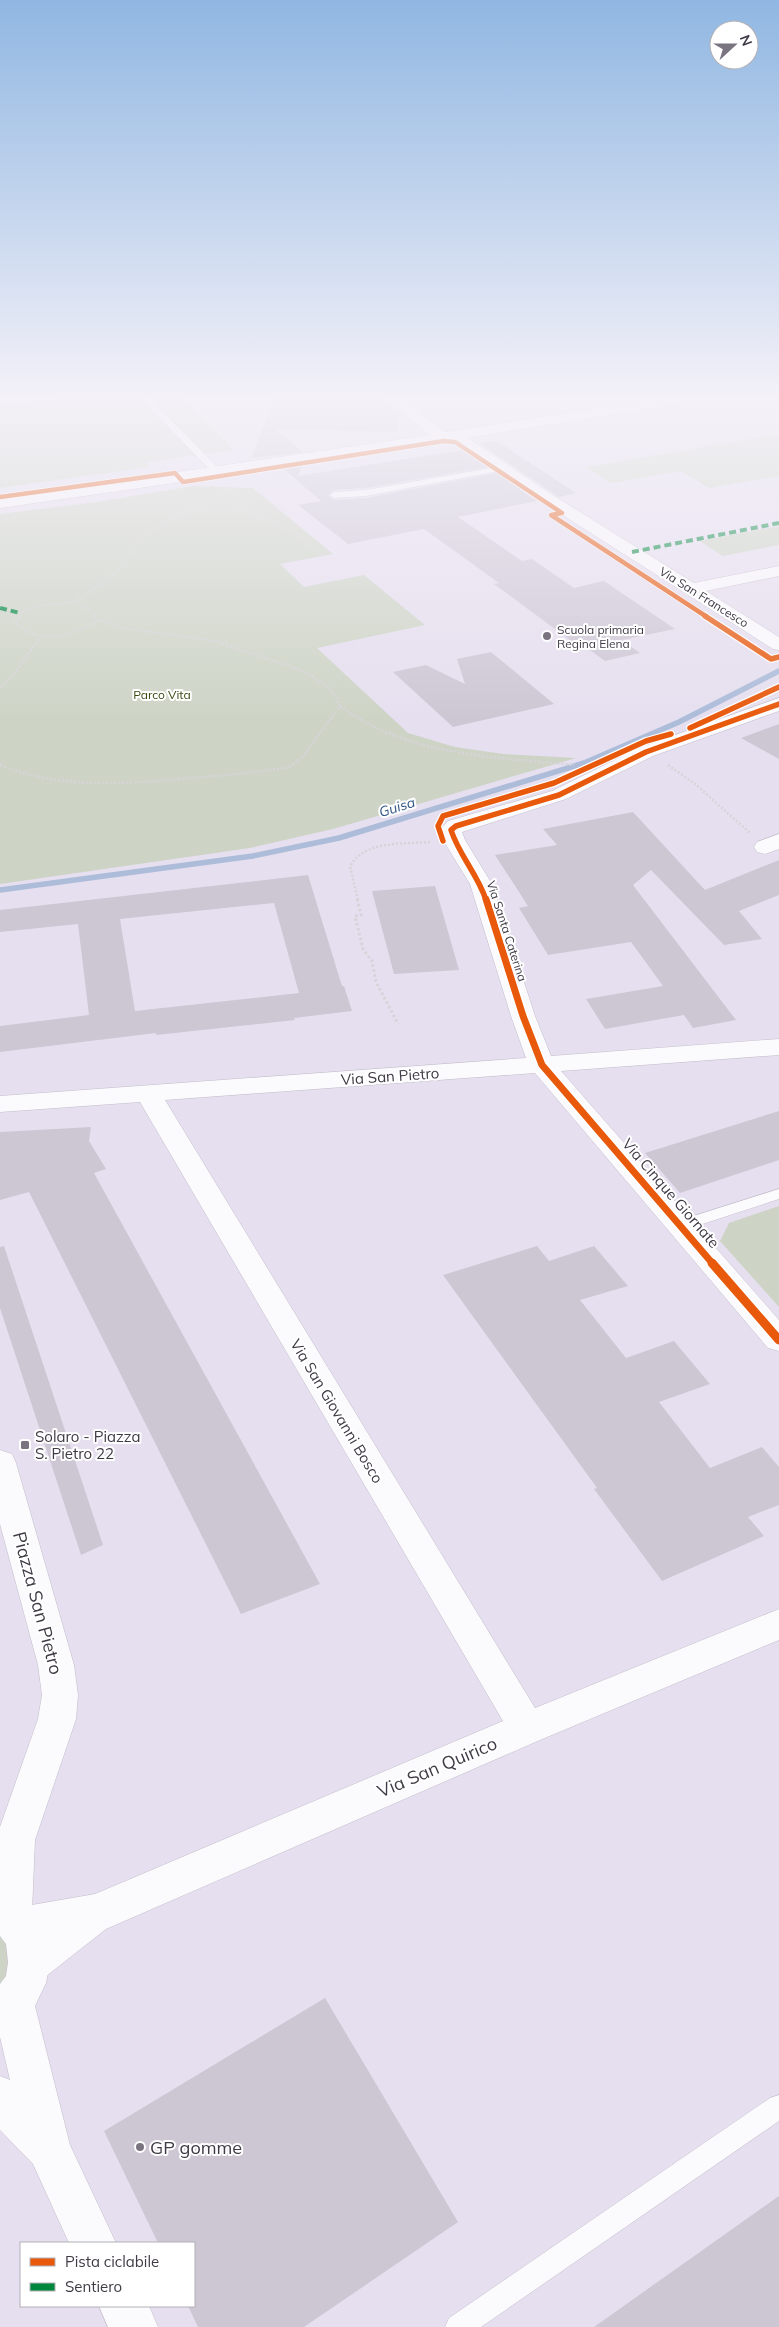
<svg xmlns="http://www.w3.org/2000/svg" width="779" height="2327" viewBox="0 0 779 2327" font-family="Mulish,sans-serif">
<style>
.green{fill:#cdd4c5}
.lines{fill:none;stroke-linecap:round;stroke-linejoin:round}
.stream{stroke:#acbcd9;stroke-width:5.5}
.building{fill:#cdc7d4;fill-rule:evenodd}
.lane-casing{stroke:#c3bdca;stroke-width:1}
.street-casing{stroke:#c3bdca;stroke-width:1}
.secondary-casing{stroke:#c3bdca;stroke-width:1}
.path-far2{stroke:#d6d4d8;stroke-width:2;stroke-dasharray:1 1;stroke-linecap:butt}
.path-far1{stroke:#d6d4d8;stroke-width:2.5;stroke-dasharray:2 2;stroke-linecap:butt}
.path{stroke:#d6d4d8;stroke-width:3;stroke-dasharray:2.5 2.5;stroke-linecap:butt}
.lane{fill:#fbfafd;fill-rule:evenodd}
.street{fill:#fbfafd;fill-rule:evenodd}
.secondary{fill:#fbfafd;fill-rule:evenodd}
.quiet{stroke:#00873e;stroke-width:4;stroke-dasharray:7 4;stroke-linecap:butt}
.cycleway-far3-casing{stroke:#fff;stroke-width:6}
.cycleway-far2-casing{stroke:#fff;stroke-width:8}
.cycleway-far1-casing{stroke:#fff;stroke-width:10}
.cycleway-casing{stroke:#fff;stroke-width:12}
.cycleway-far3{stroke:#e8590c;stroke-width:4.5}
.cycleway-far2{stroke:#e8590c;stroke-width:5.5}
.cycleway-far1{stroke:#e8590c;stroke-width:7}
.cycleway{stroke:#e8590c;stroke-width:9}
.poi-dot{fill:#797480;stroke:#fff;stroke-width:2}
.labels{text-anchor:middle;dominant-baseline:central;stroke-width:4;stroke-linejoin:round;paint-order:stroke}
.far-street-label{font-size:12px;fill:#3f3a45;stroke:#fff}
.far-poi-label{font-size:12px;fill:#3f3a45;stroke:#fff;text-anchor:start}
.far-park-label{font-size:12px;fill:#33490d;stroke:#fff}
.far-water-label{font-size:14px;font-style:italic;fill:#305584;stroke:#fff}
.street-label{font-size:15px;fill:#3f3a45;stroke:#fff}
.poi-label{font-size:15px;fill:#3f3a45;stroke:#fff;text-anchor:start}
.near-street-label{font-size:18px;fill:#3f3a45;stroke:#fff}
.near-poi-label{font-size:18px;fill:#3f3a45;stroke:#fff;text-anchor:start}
</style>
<rect width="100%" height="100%" fill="#e6dfef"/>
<path class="green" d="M0,396H180L233,450L146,462L149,467L0,488Z
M779,434V476L709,488L681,471L611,483L586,467Z
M193,486L253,488L333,554L280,564L304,587L364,575L425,625L317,648L408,733L455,747L503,754L576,758L333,829L250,848L0,884V514L97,502Z
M779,526V545L723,556L699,541Z
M779,1206V1307L720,1241L729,1223Z
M0,1931L4,1935L13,1962L0,1993Z"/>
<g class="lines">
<path class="stream" d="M0,890L253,856L339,838L584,763L679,722L779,671"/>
</g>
<path class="building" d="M276,396H381L400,412L396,432L275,429L303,452L251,458Z
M497,441L576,493L559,497L479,443Z
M463,450L487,467L366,488L334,490L328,495L334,500L366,498L497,473L537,501L458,517L522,561L532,559L574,588L604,581L675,629L622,640L640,653L605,661L587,648L582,649L494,584L499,583L424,529L348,544L298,505L321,501L284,469L302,466L298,476Z
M491,652L554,704L453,727L393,672L426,665L465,684L457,659Z
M779,724V759L741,738Z
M633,812L705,890L779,860V895L739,911L762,939L724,945L651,870L633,885L736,1020L693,1028L684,1015L605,1029L586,999L663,986L631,942L548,955L519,908L528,906L495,855L557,845L543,829Z
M308,875L342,986H344L352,1011L294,1018L295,1020L156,1035V1033L0,1052V1026L89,1015L78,924L0,932V910ZM274,903L299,993L135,1011L120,919Z
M435,886L459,970L394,974L372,891Z
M779,1111V1160L680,1193L645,1153Z
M91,1127L89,1141L106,1169L94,1173L320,1584L241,1614L29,1192L0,1200V1132Z
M4,1246L103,1545L81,1555L0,1308V1247Z
M537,1246L549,1261L594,1246L628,1286L580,1300L626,1358L674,1341L710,1384L659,1402L710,1468L762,1447L779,1467V1505L748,1517L764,1536L662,1581L594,1489L597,1488L443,1275Z
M325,1998L458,2222L304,2327H198L188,2306H194V2243H158L104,2131Z
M779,2196V2327H594Z"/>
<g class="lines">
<defs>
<path id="lane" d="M43,396H65L61,398L12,403L0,401V397L12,399Z
M139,396H147L220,470V474H214Z
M502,466L506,468L505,470L366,496L334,498L330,495L334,492L366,490Z
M779,1189V1199L681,1231L675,1230L673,1226L675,1222Z
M779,2095V2121L481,2327H445L449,2318L770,2098Z"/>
<path id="street" d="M383,396H398L445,432L677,396H708L706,399L701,400L468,438L551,494L694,583L779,566V576L706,591L779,637V650L773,649L539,500L452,440L293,466L0,508V498L430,435Z
M779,698V711L653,756L566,799L462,832L465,840L492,884L535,1016L551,1056L779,1039V1055L561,1071L779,1320V1351L768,1348L535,1073L165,1100L535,1708L779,1609V1640L540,1740L106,1929L45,1977L30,1983L15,1977L9,1963L15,1949L19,1946L5,1941L0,1928L5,1913L20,1907L95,1894L503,1721L140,1102L0,1112V1096L526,1058L511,1016L470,884L443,840L440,830L448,821L552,791L639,748Z
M779,834V849L765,854L757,852L754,847L757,842Z"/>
<path id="secondary" d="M0,1450L12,1454L16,1463L74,1665L78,1695L76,1719L35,1840L32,1911L47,1942L50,1962L46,1983L35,2006L70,2145L116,2243H69L33,2164L0,2130V2076L10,2080L0,2037V1984L6,1976L8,1962L6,1944L0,1936V1827L38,1719L42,1695L38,1665L0,1524Z
M99,2306H149L158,2327H108Z"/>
</defs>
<use href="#lane" class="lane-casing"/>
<use href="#street" class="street-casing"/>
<use href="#secondary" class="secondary-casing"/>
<path class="path-far2" d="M231,489L239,506L243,509L294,532L324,556
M74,602C90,592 108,581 121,567C130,557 133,541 146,533C172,517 202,506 228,490
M19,617L23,611L33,607L74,602L90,610L96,617"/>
<path class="path-far1" d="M19,616L15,622C38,647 72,636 98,620
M95,616L98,620
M0,688L17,670L40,637
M340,706C407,756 494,757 574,765
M0,765C61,789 117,784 181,779C216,776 252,773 287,768L301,759L340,706L331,689L305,672L289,666L215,641L123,628L98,620
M668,765L694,783L750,833
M358,900L350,866C365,840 404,844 431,842"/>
<path class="path" d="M357,899L361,915L355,916L363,949L372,961L376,982L398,1024"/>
<use href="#lane" class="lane"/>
<use href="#street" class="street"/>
<use href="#secondary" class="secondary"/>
<path class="quiet" d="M632,552L779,523
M0,608L20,613"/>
<defs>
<path id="cycleway-far3" d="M0,497L175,473L183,482L444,441L455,442L562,513L551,515L707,617"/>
<path id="cycleway-far2" d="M705,616L771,659L779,657
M690,728L779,687
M443,841L438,826L443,816L554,783L646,741L671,734
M486,900C478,875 459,855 451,830L456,826L559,795L646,752L779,704"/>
<path id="cycleway-far1" d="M486,899L523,1016L542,1065L713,1264"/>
<path id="cycleway" d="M712,1263L779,1340"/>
</defs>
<use href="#cycleway-far3" class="cycleway-far3-casing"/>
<use href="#cycleway-far2" class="cycleway-far2-casing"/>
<use href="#cycleway-far1" class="cycleway-far1-casing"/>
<use href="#cycleway" class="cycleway-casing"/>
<use href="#cycleway-far3" class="cycleway-far3"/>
<use href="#cycleway-far2" class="cycleway-far2"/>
<use href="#cycleway-far1" class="cycleway-far1"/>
<use href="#cycleway" class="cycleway"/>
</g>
<linearGradient id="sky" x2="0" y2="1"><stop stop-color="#90b7e2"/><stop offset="0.55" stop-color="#f4f1f8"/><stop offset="1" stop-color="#f4f1f8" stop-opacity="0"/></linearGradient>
<rect width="779" height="721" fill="url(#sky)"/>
<g class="poi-dot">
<circle cx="547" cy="636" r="5"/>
<rect x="20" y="1440" width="10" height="10" rx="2.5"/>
<circle cx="140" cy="2147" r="5"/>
</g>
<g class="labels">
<g class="far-street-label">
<text transform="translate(704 597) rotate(32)">Via San Francesco</text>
<text transform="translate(507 931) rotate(72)">Via Santa Caterina</text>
</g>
<g class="far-poi-label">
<text x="557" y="629">Scuola primaria<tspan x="557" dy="14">Regina Elena</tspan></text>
</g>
<g class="far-park-label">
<text x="162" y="694">Parco Vita</text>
</g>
<g class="far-water-label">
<text transform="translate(397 807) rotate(-17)">Guisa</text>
</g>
<g class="street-label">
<text transform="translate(390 1076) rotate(-4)">Via San Pietro</text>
<text transform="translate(671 1193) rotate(49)">Via Cinque Giornate</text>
<text transform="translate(337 1411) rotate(59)">Via San Giovanni Bosco</text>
</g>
<g class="poi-label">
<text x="35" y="1436">Solaro - Piazza<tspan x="35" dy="17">S. Pietro 22</tspan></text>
</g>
<g class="near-street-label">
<text transform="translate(38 1603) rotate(75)">Piazza San Pietro</text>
<text transform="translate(437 1767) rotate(-23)">Via San Quirico</text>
</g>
<g class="near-poi-label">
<text x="150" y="2147">GP gomme</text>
</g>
</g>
<rect x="20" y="2242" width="175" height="65" fill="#ffffff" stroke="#b2b0b5"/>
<rect x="30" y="2258" width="25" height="8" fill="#e8590c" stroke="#b2b0b5"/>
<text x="65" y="2267" font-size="15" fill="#3f3a45">Pista ciclabile</text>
<rect x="30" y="2283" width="25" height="8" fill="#00873e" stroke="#b2b0b5"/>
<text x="65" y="2292" font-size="15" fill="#3f3a45">Sentiero</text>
<g transform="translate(734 45) rotate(69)"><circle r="24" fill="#ffffff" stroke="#b2b0b5"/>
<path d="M0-4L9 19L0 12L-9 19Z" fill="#797480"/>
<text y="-8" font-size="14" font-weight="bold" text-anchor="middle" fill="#3f3a45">N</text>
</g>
</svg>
